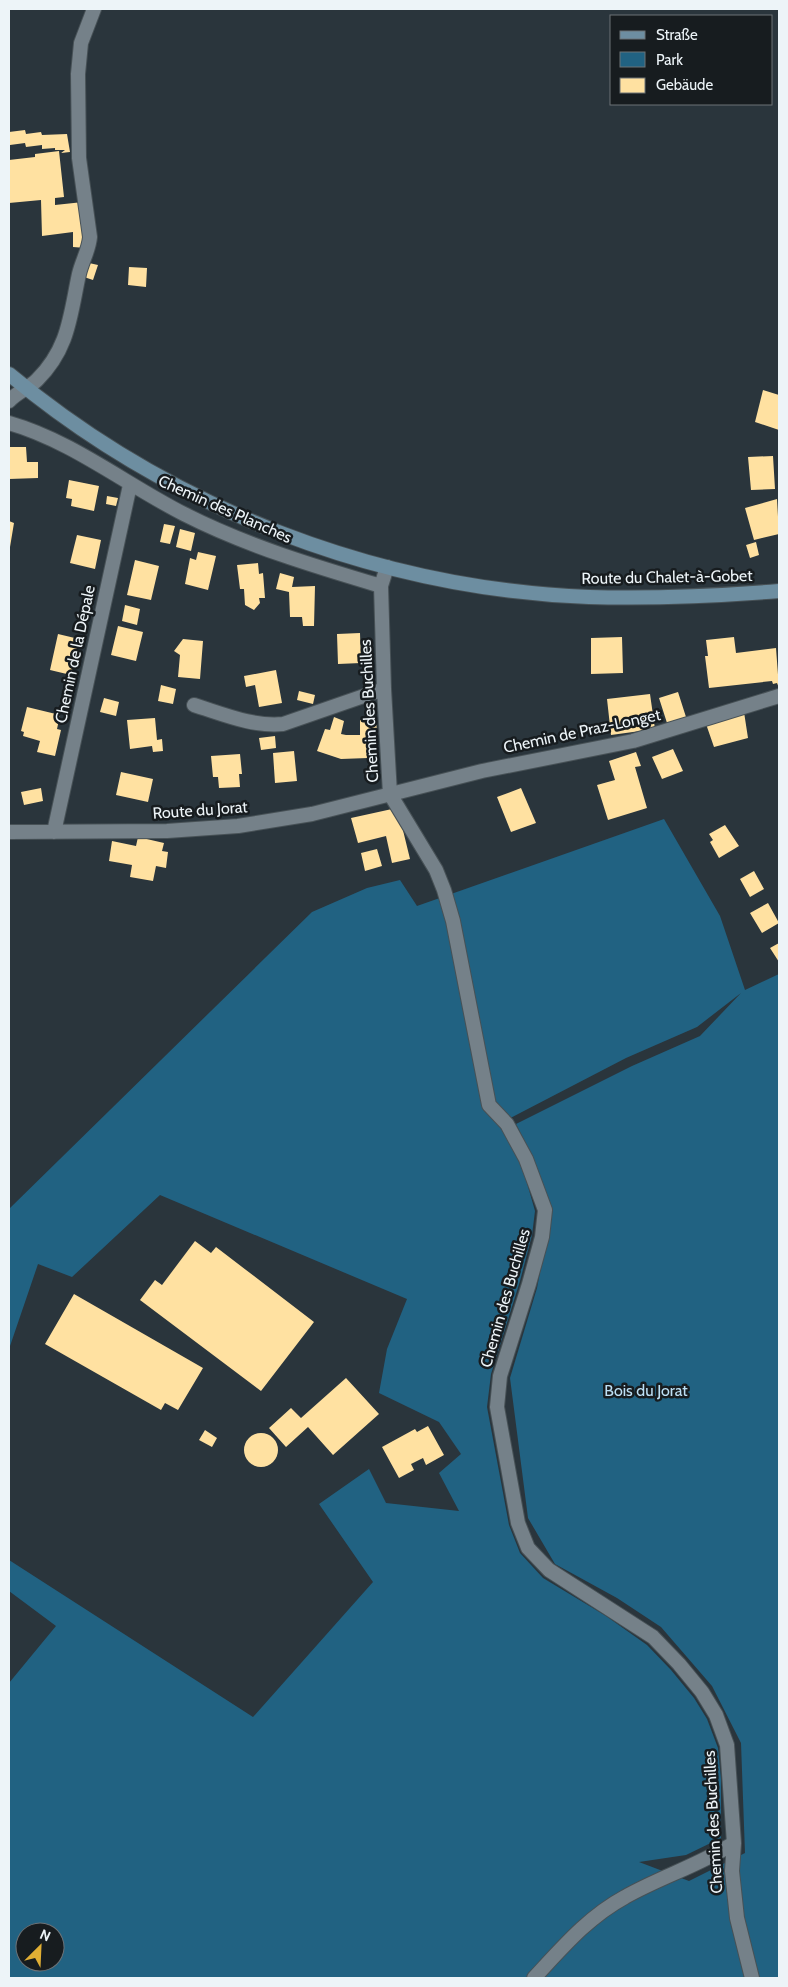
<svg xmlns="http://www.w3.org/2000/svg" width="788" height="1987" viewBox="0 0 788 1987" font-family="Cabin,sans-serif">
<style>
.green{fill:#216282;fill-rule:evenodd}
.building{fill:#ffe1a1}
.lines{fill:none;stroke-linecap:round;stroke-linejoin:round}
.minor-casing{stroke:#475156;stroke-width:16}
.secondary-casing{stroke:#475156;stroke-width:16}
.minor{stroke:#758189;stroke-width:14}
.secondary{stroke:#6d8ea1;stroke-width:14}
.labels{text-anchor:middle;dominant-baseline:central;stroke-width:5;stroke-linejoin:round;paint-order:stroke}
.street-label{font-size:16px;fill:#edf4f8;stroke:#171c1f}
.park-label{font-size:16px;fill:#bde0f5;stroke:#171c1f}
</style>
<rect width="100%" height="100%" fill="#2a353c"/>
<path class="green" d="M664,819L720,916L745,990L779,974V1978H9V1683L56,1626L9,1591V1560L253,1717L373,1582L319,1504L369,1469L386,1503L459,1511L439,1473L461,1454L439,1422L379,1393L387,1349L407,1299L160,1195L72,1277L38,1264L9,1349V1209L312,912L367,888L400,880L417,906ZM741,993L700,1036L632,1066L516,1124L532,1156L552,1208L537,1288L510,1378L528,1518L555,1564L617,1598L661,1627L712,1686L741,1743L745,1853L689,1881L639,1862L686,1855L721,1838V1779L718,1748L707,1719L694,1698L671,1670L647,1645L606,1616L543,1578L520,1553L509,1525L487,1407L491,1374L520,1281L532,1235L535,1211L521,1162L501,1123L626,1058L697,1027ZM25,1932H55V1962H25Z"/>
<path class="building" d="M25,130L26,134L41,132L42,135L67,134L70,152L61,153L65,150H55V148L42,149V145L26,147L25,143L10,145L9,132Z
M59,151L64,197L55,198V205L83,202L86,248L73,247V232L42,236L41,200L9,203V160L35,157V154Z
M89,263L98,265L93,280L84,277Z
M129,267L147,268L146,287L128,285Z
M763,390L779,395V430L755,422Z
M9,447H26L27,462H38V478L9,479Z
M773,456L775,489L751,490L748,457Z
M69,480L99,486L94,511L71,506L72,499L66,498Z
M107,496L118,498L116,506L106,504Z
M777,499L779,534L754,540L745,508Z
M9,521L14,523L10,547L9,546Z
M164,524L175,526L170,544L160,542Z
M180,529L195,533L191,551L176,547Z
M77,535L101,540L95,569L70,563Z
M756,542L759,555L750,558L746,545Z
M198,552L216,556L208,590L185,584L190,558L196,560Z
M135,560L159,566L151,600L127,595Z
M258,563L259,574L263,573L265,598H259L260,603L254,610L245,605L244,589H240L237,565Z
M280,573L294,577L292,587L315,586L314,626H303L302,617H290L289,592L276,589Z
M125,605L140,609L137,625L122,621Z
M118,626L143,632L136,661L111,655Z
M360,633L361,663L338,664L337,634Z
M58,634L79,639L71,675L50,670Z
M622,637L623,673L591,674V638Z
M734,637L736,653L776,648L779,688L777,683L773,684L772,681L709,688L705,656H708L706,640Z
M183,639L203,641L200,679L178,677L180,655L174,651Z
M276,670L282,703L259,707L255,685L246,687L244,676Z
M161,685L176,689L173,704L158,701Z
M299,691L315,695L313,704L297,700Z
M678,692L686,717L667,723L659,698Z
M650,694L655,729L611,735L607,699Z
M104,698L119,702L116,716L100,712Z
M27,707L60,715L57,729L61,730L55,756L37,752L40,741L23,736L24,732L21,731Z
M744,712L748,738L714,747L706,724Z
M334,717L344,721L341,734L346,735H360V720H376L377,733H365L368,735V758L341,759L317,751L325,729L330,730Z
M155,718L157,740L162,739L163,751L153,752L152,746L130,749L127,720Z
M275,736L276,748L261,750L259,738Z
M673,749L683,771L662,779L652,757Z
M294,751L297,781L275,783L273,753Z
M636,752L641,766L635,767L647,808L608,820L597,785L615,780L609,761Z
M240,754L242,774H239L240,787L219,788L218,777H213L211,756Z
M121,772L153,779L148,802L116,795Z
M41,788L43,801L24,805L21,792Z
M521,788L536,823L511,832L497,797Z
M392,809L401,822L410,859L392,863L386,836L358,843L351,818Z
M725,825L739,846L719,858L710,842L713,840L709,834Z
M138,837L164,843L162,851L168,852L166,868L156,866L153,881L130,877L132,865L109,861L112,841L136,846Z
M377,849L382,866L365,871L361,853Z
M754,871L764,889L750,897L740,879Z
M768,903L779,923L762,933L750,913Z
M779,943V962L770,948Z
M195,1241L211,1253L216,1247L314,1322L261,1391L140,1300L155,1280L162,1285Z
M74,1294L203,1368L178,1410L165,1403L161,1410L45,1344Z
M346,1378L379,1414L333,1455L308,1427L286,1447L269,1428L291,1408L301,1418Z
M428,1426L444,1455L426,1465L423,1458L411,1464L414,1470L399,1478L382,1447L415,1429L417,1432Z
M205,1430L217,1438L212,1447L199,1440Z
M244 1450a17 17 0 1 1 34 0a17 17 0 1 1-34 0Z"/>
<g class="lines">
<defs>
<path id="minor" d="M9,401C17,392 29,388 37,380C69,348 70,316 79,274C82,261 89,250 90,237L79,158L78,74L81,43L94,9
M9,423C72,441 125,484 184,514C247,546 314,566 381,586
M387,567L381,586L384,689L390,794L436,870L444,890L453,921L489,1105L507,1124L526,1159L545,1210L542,1237L529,1284L500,1376L497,1407L518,1523L528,1548L549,1570L653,1637L679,1664L702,1692L716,1715L727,1745L734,1843L732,1871L737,1918L752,1978
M194,705C223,714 253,727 283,724L384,689
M9,832L167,831L238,826L312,814L482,771L633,741L779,696
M54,832L130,485
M534,1978C562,1948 588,1917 625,1897C660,1877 700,1865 734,1843"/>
<path id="secondary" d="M9,374C171,509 379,589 589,597C653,599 716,596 779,591"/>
</defs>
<use href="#minor" class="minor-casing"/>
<use href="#secondary" class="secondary-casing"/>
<use href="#minor" class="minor"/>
<use href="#secondary" class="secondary"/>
</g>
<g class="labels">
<g class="street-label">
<text transform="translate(225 509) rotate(24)">Chemin des Planches</text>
<text transform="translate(667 577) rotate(-1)">Route du Chalet-à-Gobet</text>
<text transform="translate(75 654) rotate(-78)">Chemin de la Dépale</text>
<text transform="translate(369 711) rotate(-93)">Chemin des Buchilles</text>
<text transform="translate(582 731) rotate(-12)">Chemin de Praz-Longet</text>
<text transform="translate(200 810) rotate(-4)">Route du Jorat</text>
<text transform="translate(505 1298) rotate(-74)">Chemin des Buchilles</text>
<text transform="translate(713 1822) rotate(-93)">Chemin des Buchilles</text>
</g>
<g class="park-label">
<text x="646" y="1390">Bois du Jorat</text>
</g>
</g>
<rect width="788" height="1987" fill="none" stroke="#edf4f8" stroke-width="20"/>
<rect x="610" y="15" width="162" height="90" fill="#171c1f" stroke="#6d7276"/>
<rect x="620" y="31" width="25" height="8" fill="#6d8ea1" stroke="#6d7276"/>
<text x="656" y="40" font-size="15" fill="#edf4f8">Straße</text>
<rect x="620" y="52" width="25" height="15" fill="#216282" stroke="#6d7276"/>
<text x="656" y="65" font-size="15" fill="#edf4f8">Park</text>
<rect x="620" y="78" width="25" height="15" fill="#ffe1a1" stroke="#6d7276"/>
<text x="656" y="90" font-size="15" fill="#edf4f8">Gebäude</text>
<g transform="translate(40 1947) rotate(24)"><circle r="24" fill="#171c1f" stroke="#6d7276"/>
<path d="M0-4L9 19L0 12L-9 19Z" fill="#e1af34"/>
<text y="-8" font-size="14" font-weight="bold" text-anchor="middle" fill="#edf4f8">N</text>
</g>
</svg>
